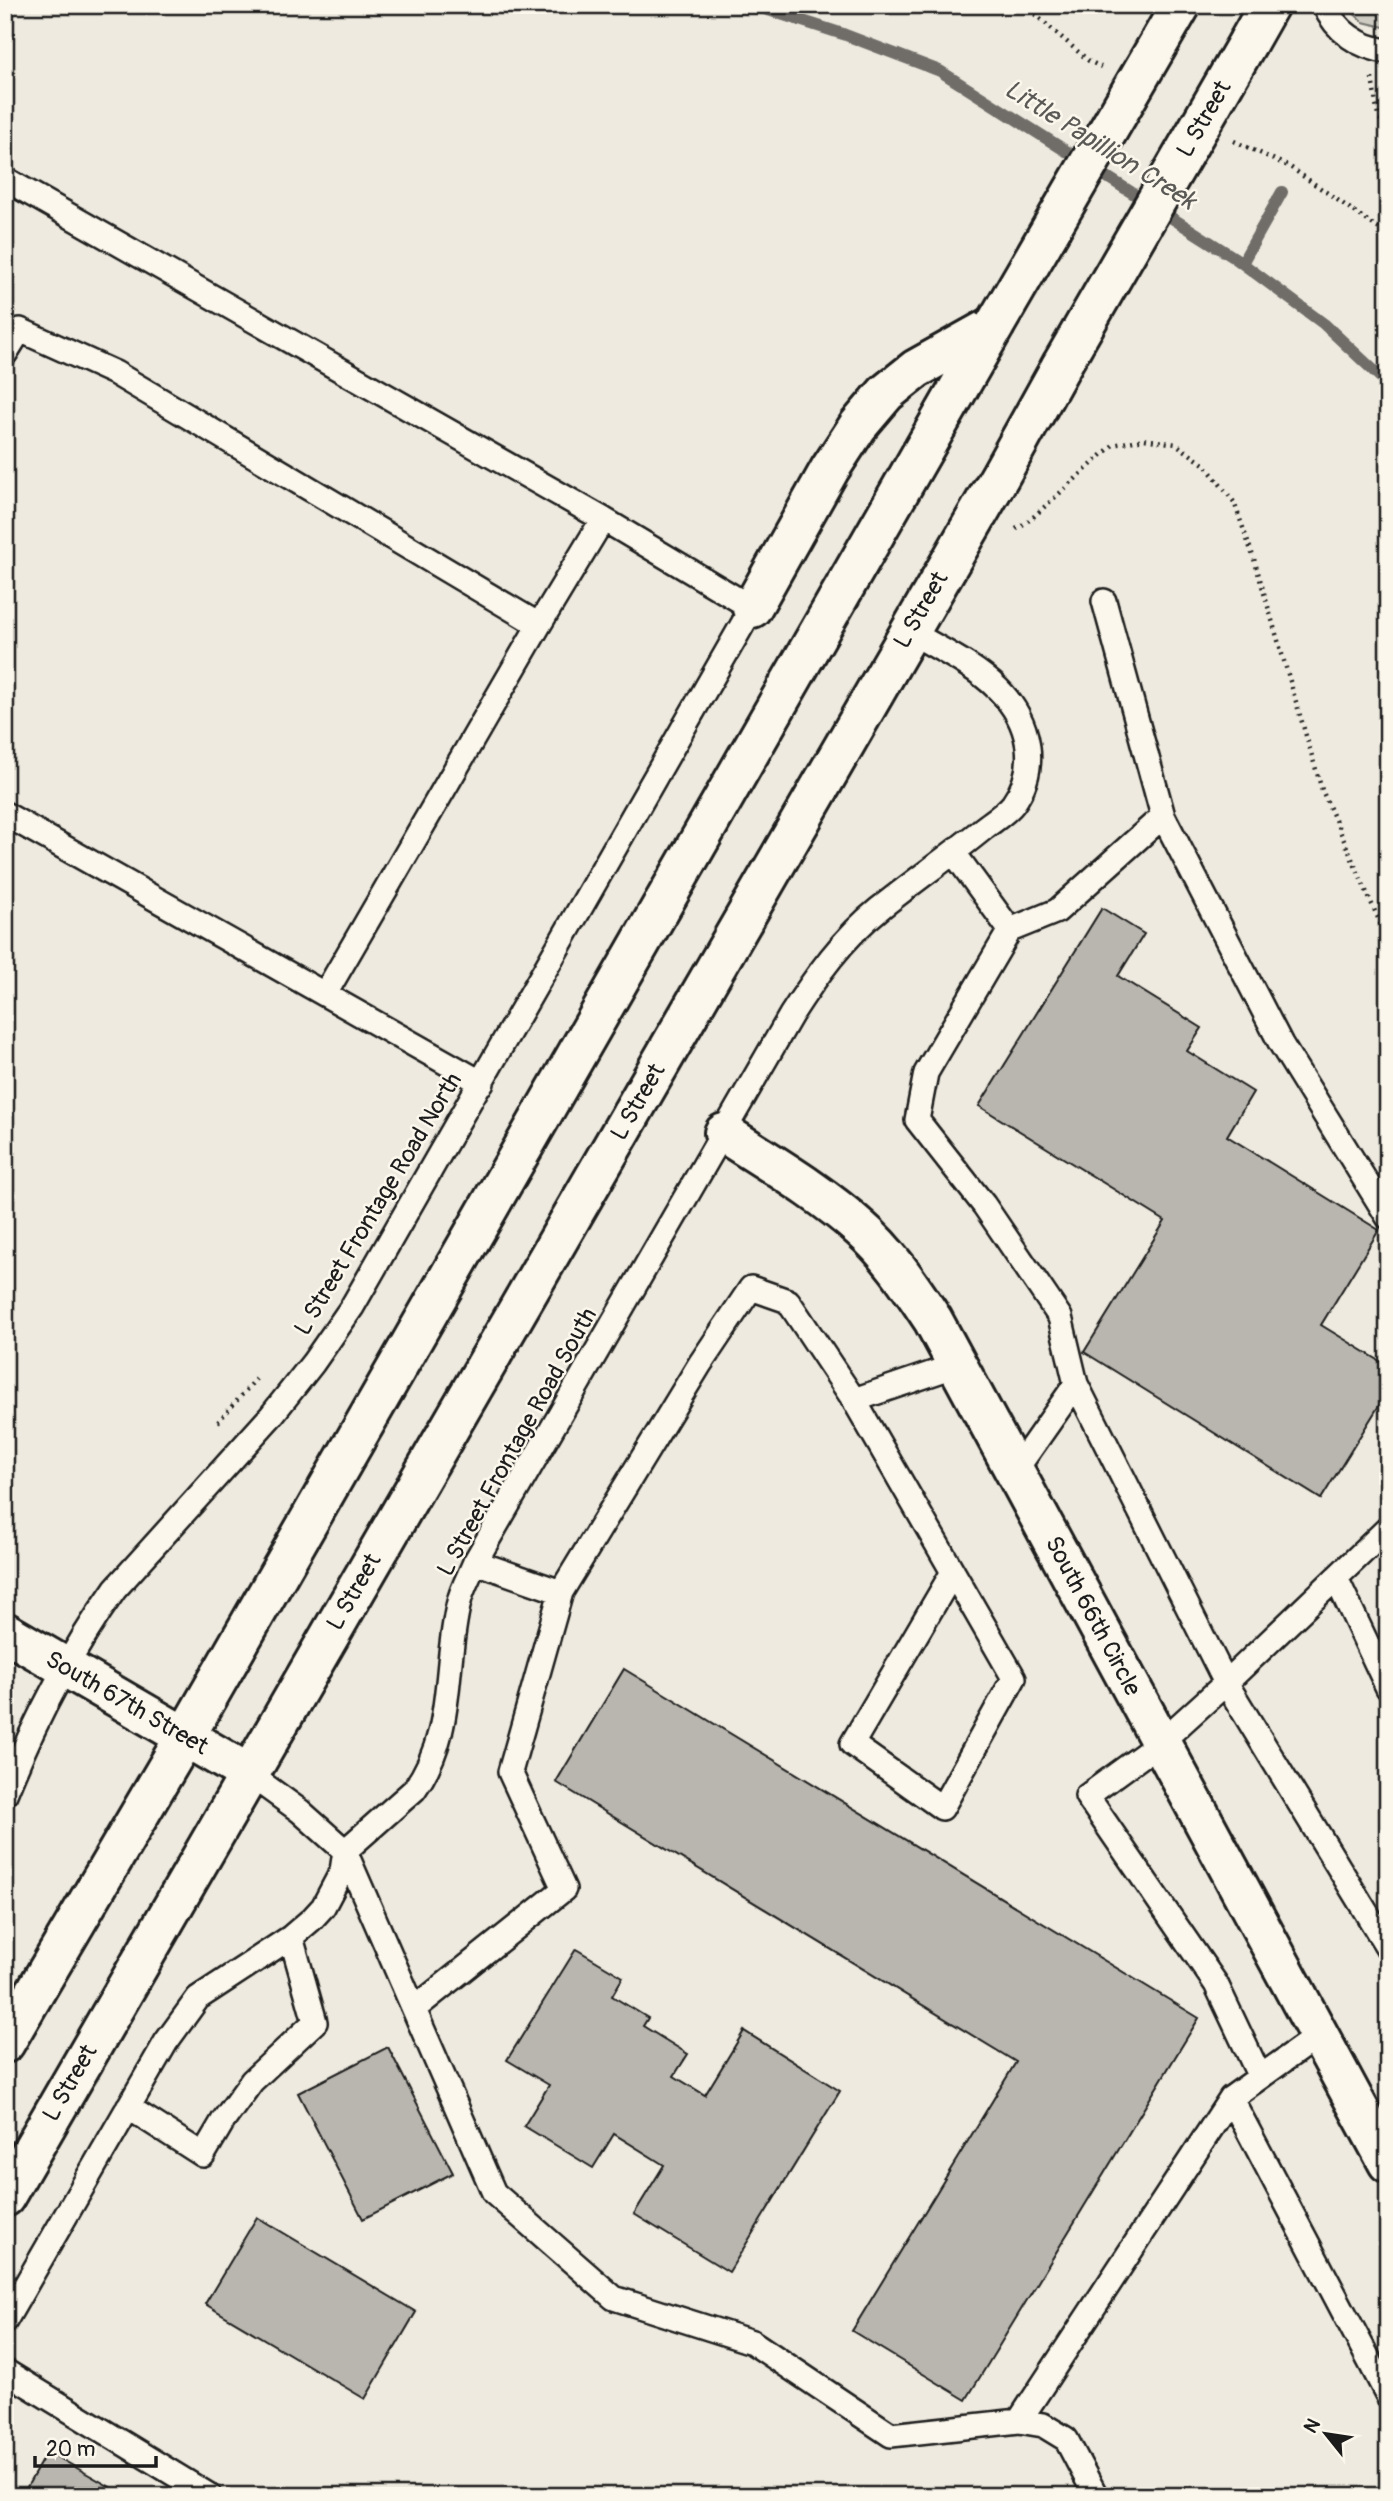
<svg xmlns="http://www.w3.org/2000/svg" width="1393" height="2501" viewBox="0 0 1393 2501" font-family="Pangolin,sans-serif">
<style>
.green{fill:#ceccc2;stroke:#75746f;stroke-width:2}
.lines{fill:none;stroke-linecap:round;stroke-linejoin:round}
.stream{stroke:#6f6d69;stroke-width:12}
.building{fill:#b9b6af;stroke:#1c1c1c;stroke-width:2}
.service-casing{stroke:#1c1c1c;stroke-width:28}
.minor-casing{stroke:#1c1c1c;stroke-width:44}
.tertiary-casing{stroke:#1c1c1c;stroke-width:44}
.primary-casing{stroke:#1c1c1c;stroke-width:44}
.path{stroke:#1c1c1c;stroke-width:4.5;stroke-dasharray:2 5;stroke-linecap:butt}
.service{stroke:#fbf7ec;stroke-width:23}
.minor{stroke:#fbf7ec;stroke-width:38}
.tertiary{stroke:#fbf7ec;stroke-width:38}
.primary{stroke:#fbf7ec;stroke-width:38}
.primary-bridge-casing{stroke:#1c1c1c;stroke-width:44;stroke-linecap:butt}
.primary-bridge{stroke:#fbf7ec;stroke-width:38}
.labels{text-anchor:middle;dominant-baseline:central;stroke-width:5;stroke-linejoin:round;paint-order:stroke}
.street-label{font-size:24px;fill:#1c1c1c;stroke:#fbf7ec}
.water-label{font-size:26px;font-style:italic;fill:#5a5956;stroke:#fbf7ec}
</style>
<rect width="100%" height="100%" fill="#eeeadf"/>
<filter id="ink" filterUnits="userSpaceOnUse"><feTurbulence type="fractalNoise" baseFrequency=".0143" numOctaves="2"/><feDisplacementMap in="SourceGraphic" scale="14" xChannelSelector="R" yChannelSelector="G"/><feConvolveMatrix kernelMatrix="1 2 1 2 8 2 1 2 1" color-interpolation-filters="sRGB"/></filter>
<g filter="url(#ink)">
<path class="green" d="M1345,5H1388V28L1363,22Z"/>
<g class="lines">
<path class="stream" d="M753,5L843,34L940,71L1235,258L1324,324L1388,384
M1242,263L1282,192"/>
</g>
<path class="building" d="M1102,908L1144,934L1118,976L1202,1028L1187,1051L1253,1092L1227,1136L1379,1230L1321,1325L1388,1366V1391L1321,1499L1084,1352L1165,1221L979,1106Z
M624,1669L1199,2018L966,2400L852,2331L1016,2062L556,1782Z
M576,1949L623,1977L612,1996L648,2018L643,2026L688,2054L674,2076L705,2095L744,2031L840,2091L729,2272L634,2214L664,2165L614,2134L593,2168L524,2126L549,2085L507,2060Z
M388,2047L453,2173L363,2219L298,2093Z
M257,2217L416,2312L365,2399L205,2304Z
M47,2451L126,2496H22Z"/>
<g class="lines">
<defs>
<path id="service" d="M1324,5C1336,31 1359,48 1388,51
M5,179L603,519
M5,354L20,330L115,373L539,625L325,994
M1104,601L1163,816
M5,814L482,1083
M954,853L1010,930L926,1073L917,1120L984,1205L1060,1317L1076,1384L1015,1471
M1010,930L1057,911L1163,816L1281,1044L1388,1217
M1076,1384L1226,1683L1161,1742L1087,1796L1216,1984L1260,2077
M854,1400L1014,1678L942,1808L852,1744L953,1572
M1388,1528L1226,1683L1388,1948
M475,1562L561,1592L700,1364L751,1288L788,1301L854,1400L957,1365
M1336,1578L1388,1688
M249,1774L300,1811L345,1851L494,2193L614,2298L752,2342L891,2435L1019,2421L1231,2098L1319,2035
M5,1794C34,1722 70,1653 115,1589L271,1416L313,1363L352,1307L752,608L603,519L539,625
M414,2009L564,1889L510,1772L561,1592
M1231,2098L1388,2396
M128,2107L203,2155L223,2121L252,2081L315,2022L291,1937
M5,2321L166,2042L198,1998L291,1937L312,1919L323,1907L342,1871L345,1851L414,1790C456,1732 443,1667 459,1602C462,1588 470,1575 475,1562L791,1015C816,976 843,938 879,909C914,881 950,856 984,828C993,821 1006,813 1013,804C1040,766 1030,721 998,689C974,665 939,649 909,631
M5,2371L210,2496
M1019,2421L1043,2425L1066,2439L1096,2496"/>
<path id="minor" d="M724,1133C770,1163 819,1191 860,1228C890,1254 911,1287 933,1320L1388,2163"/>
<path id="tertiary" d="M5,1632L249,1774"/>
<path id="primary" d="M1248,42L1269,5
M752,608L830,469L858,426L886,393L916,369L993,326
M5,2043L185,1737L995,325
M5,2197L1000,476L1061,366"/>
</defs>
<use href="#service" class="service-casing"/>
<use href="#minor" class="minor-casing"/>
<use href="#tertiary" class="tertiary-casing"/>
<use href="#primary" class="primary-casing"/>
<path class="path" d="M1024,5L1089,61L1101,67
M1372,78L1378,116L1388,129
M1234,141L1290,167L1388,235
M1016,529L1031,519L1113,445L1144,439L1176,444L1205,465L1234,502L1254,559L1322,790L1388,941
M218,1422L256,1379"/>
<use href="#service" class="service"/>
<use href="#minor" class="minor"/>
<use href="#tertiary" class="tertiary"/>
<use href="#primary" class="primary"/>
<defs>
<path id="primary-bridge" d="M995,325L1181,5
M1061,366L1248,42"/>
</defs>
<use href="#primary-bridge" class="primary-bridge-casing"/>
<use href="#primary-bridge" class="primary-bridge"/>
</g>
</g>
<g class="labels">
<g class="street-label">
<text transform="translate(1204 119) rotate(-60)">L Street</text>
<text transform="translate(921 610) rotate(-60)">L Street</text>
<text transform="translate(638 1102) rotate(-60)">L Street</text>
<text transform="translate(378 1204) rotate(-59)">L Street Frontage Road North</text>
<text transform="translate(517 1442) rotate(-61)">L Street Frontage Road South</text>
<text transform="translate(354 1592) rotate(-60)">L Street</text>
<text transform="translate(1093 1616) rotate(62)">South 66th Circle</text>
<text transform="translate(127 1703) rotate(30)">South 67th Street</text>
<text transform="translate(70 2083) rotate(-60)">L Street</text>
</g>
<g class="water-label">
<text transform="translate(1100 145) rotate(32)">Little Papillion Creek</text>
</g>
</g>
<rect width="1393" height="2501" fill="none" stroke="#fbf7ec" stroke-width="28"/>
<rect x="14" y="14" width="1365" height="2473" fill="none" stroke="#1c1c1c" stroke-width="2.5" filter="url(#ink)"/>
<g transform="translate(1326 2434) rotate(300)" stroke="#fbf7ec" stroke-width="5" paint-order="stroke">
<path d="M0-5L12 26L0 18L-12 26Z" fill="#1c1c1c"/>
<text y="-10" font-size="19" font-weight="bold" text-anchor="middle" fill="#1c1c1c">N</text>
</g>
<path d="M35 2456v10h121v-10" fill="none" stroke="#1c1c1c" stroke-width="3.5"/>
<text x="46" y="2456" font-size="21" fill="#1c1c1c" stroke="#fbf7ec" stroke-width="5" paint-order="stroke">20 m</text>
</svg>
